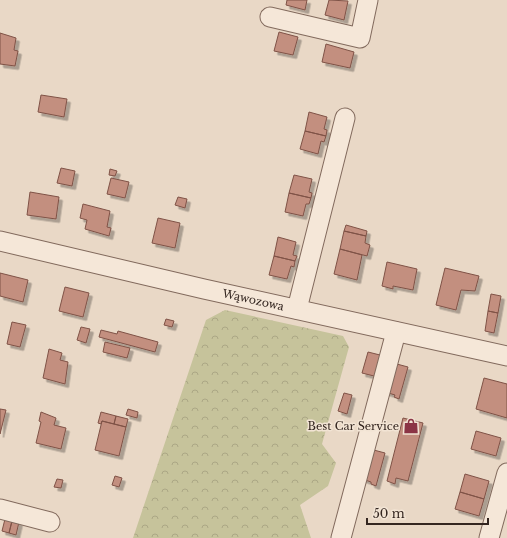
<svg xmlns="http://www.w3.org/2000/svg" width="507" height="538" viewBox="0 0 507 538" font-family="'Libre Baskerville',serif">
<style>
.forest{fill:url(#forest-crowns)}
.building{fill:#c38f7f;stroke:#7f5246;filter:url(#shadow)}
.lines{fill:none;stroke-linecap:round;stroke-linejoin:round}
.minor-casing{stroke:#826a5d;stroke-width:21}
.minor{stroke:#f5e7d8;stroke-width:19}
.labels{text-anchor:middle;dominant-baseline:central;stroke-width:3;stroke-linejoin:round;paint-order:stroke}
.street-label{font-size:11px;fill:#342620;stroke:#f2e4d4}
.poi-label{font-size:11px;fill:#342620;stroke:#f2e4d4;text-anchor:end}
</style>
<defs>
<pattern id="forest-crowns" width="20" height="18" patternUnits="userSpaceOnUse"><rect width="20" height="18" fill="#c6c39b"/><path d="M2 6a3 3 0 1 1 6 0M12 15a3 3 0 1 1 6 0" fill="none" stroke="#aba785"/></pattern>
<filter id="shadow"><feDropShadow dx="3.5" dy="3.5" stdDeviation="0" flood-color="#0004"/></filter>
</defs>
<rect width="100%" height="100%" fill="#e9d8c6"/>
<path class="forest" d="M225,310L343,336L349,347L322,444L336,463L328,486L300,505L311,538H133L206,320Z"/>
<path class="building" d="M287,0H307L305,10L286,5Z
M329,0L348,1L344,20L325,15Z
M279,32L298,37L293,55L274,51Z
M0,33L16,38L14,50L18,51L15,66L0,64Z
M326,44L354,52L350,68L322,62Z
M41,95L67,99L64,117L38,112Z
M309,112L327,117L324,129L327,130L326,136L305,131Z
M305,131L326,136L324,142L321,141L318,154L300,149Z
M61,168L75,171L72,186L57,183Z
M110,169L117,171L115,176L109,175Z
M294,175L312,179L309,192L312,193L311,198L289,193Z
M111,178L129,182L125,198L107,194Z
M30,192L59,197L56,219L27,215Z
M289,193L311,198L309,204H306L303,216L285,212Z
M178,197L187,199L185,208L175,205Z
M83,204L110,211L107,227L111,228L109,236L85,229L87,220L80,218Z
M158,218L180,223L175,248L152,243Z
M346,225L367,231L366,236L344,231Z
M344,231L366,236L365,243L370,245L367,256L340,249Z
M278,237L296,242L293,255L297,256L295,261L274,256Z
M340,249L362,255L357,280L334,274Z
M274,256L295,261L294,267L291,266L287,279L269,275Z
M387,262L417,269L413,290L393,286V289L382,286Z
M445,268L479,276L475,291L461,290L456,310L436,305Z
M0,273L28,280L23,302L0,296Z
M65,287L89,293L83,317L59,311Z
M491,294L501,296L498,313L488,311Z
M488,311L498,313L494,333L485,331Z
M166,319L174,321L172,327L164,325Z
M12,322L26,325L20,347L7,344Z
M81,327L90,329L86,343L77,340Z
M101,330L117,334L118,331L158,342L155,352L99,337Z
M105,342L130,348L127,358L103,352Z
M49,349L62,353L60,360L68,362L65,384L43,378Z
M368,352L384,356L378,377L362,373Z
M393,363L408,367L399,399L394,397L395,395L385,392Z
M484,378L507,384V418L476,409Z
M344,393L352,395L347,414L338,411Z
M0,409L6,410L0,434Z
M128,409L138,412L137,418L126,415Z
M41,412L56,418L54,425L66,428L61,449L36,443L41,422L39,421Z
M101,412L116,416L114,424L102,421L101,424L98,423Z
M116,416L128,419L126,427L114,424Z
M403,418L423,423L408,481L396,478L395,484L387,481Z
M102,421L126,427L119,456L95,450Z
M476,431L501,438L496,456L471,449Z
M370,449L385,453L376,486L371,484V482L362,479Z
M465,474L489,481L484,499L460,492Z
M115,476L122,478L119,487L112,485Z
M57,479L63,480L61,488L54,487Z
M460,492L484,499L479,516L455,509Z
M5,519L12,521L9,533L2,531Z
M12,521L19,522L16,535L9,533Z"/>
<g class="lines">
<defs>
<g id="minor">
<path d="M270,17L360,38L368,0"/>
<path id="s1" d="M0,241L204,289L507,356"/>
<path d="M297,309L345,118"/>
<path d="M0,509L50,522"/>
<path d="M341,538L396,332"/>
<path d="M489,538L507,473"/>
</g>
</defs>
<use href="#minor" class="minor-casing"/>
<use href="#minor" class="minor"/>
</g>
<defs>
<symbol id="shop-bare" viewBox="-9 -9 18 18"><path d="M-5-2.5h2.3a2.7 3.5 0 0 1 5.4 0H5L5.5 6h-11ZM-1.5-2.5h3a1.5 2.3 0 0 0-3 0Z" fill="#8b3445" stroke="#f2e4d4" stroke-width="2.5" paint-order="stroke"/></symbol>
</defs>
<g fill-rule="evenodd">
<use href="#shop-bare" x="400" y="415" width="22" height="22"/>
</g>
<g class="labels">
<g class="street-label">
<text stroke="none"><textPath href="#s1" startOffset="260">Wąwozowa</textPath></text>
</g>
<g class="poi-label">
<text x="399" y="426">Best Car Service</text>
</g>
</g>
<path d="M367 518v6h121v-6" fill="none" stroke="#342620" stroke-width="2"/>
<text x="373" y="518" font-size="12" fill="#342620" stroke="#f2e4d4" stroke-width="3" paint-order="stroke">50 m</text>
</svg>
